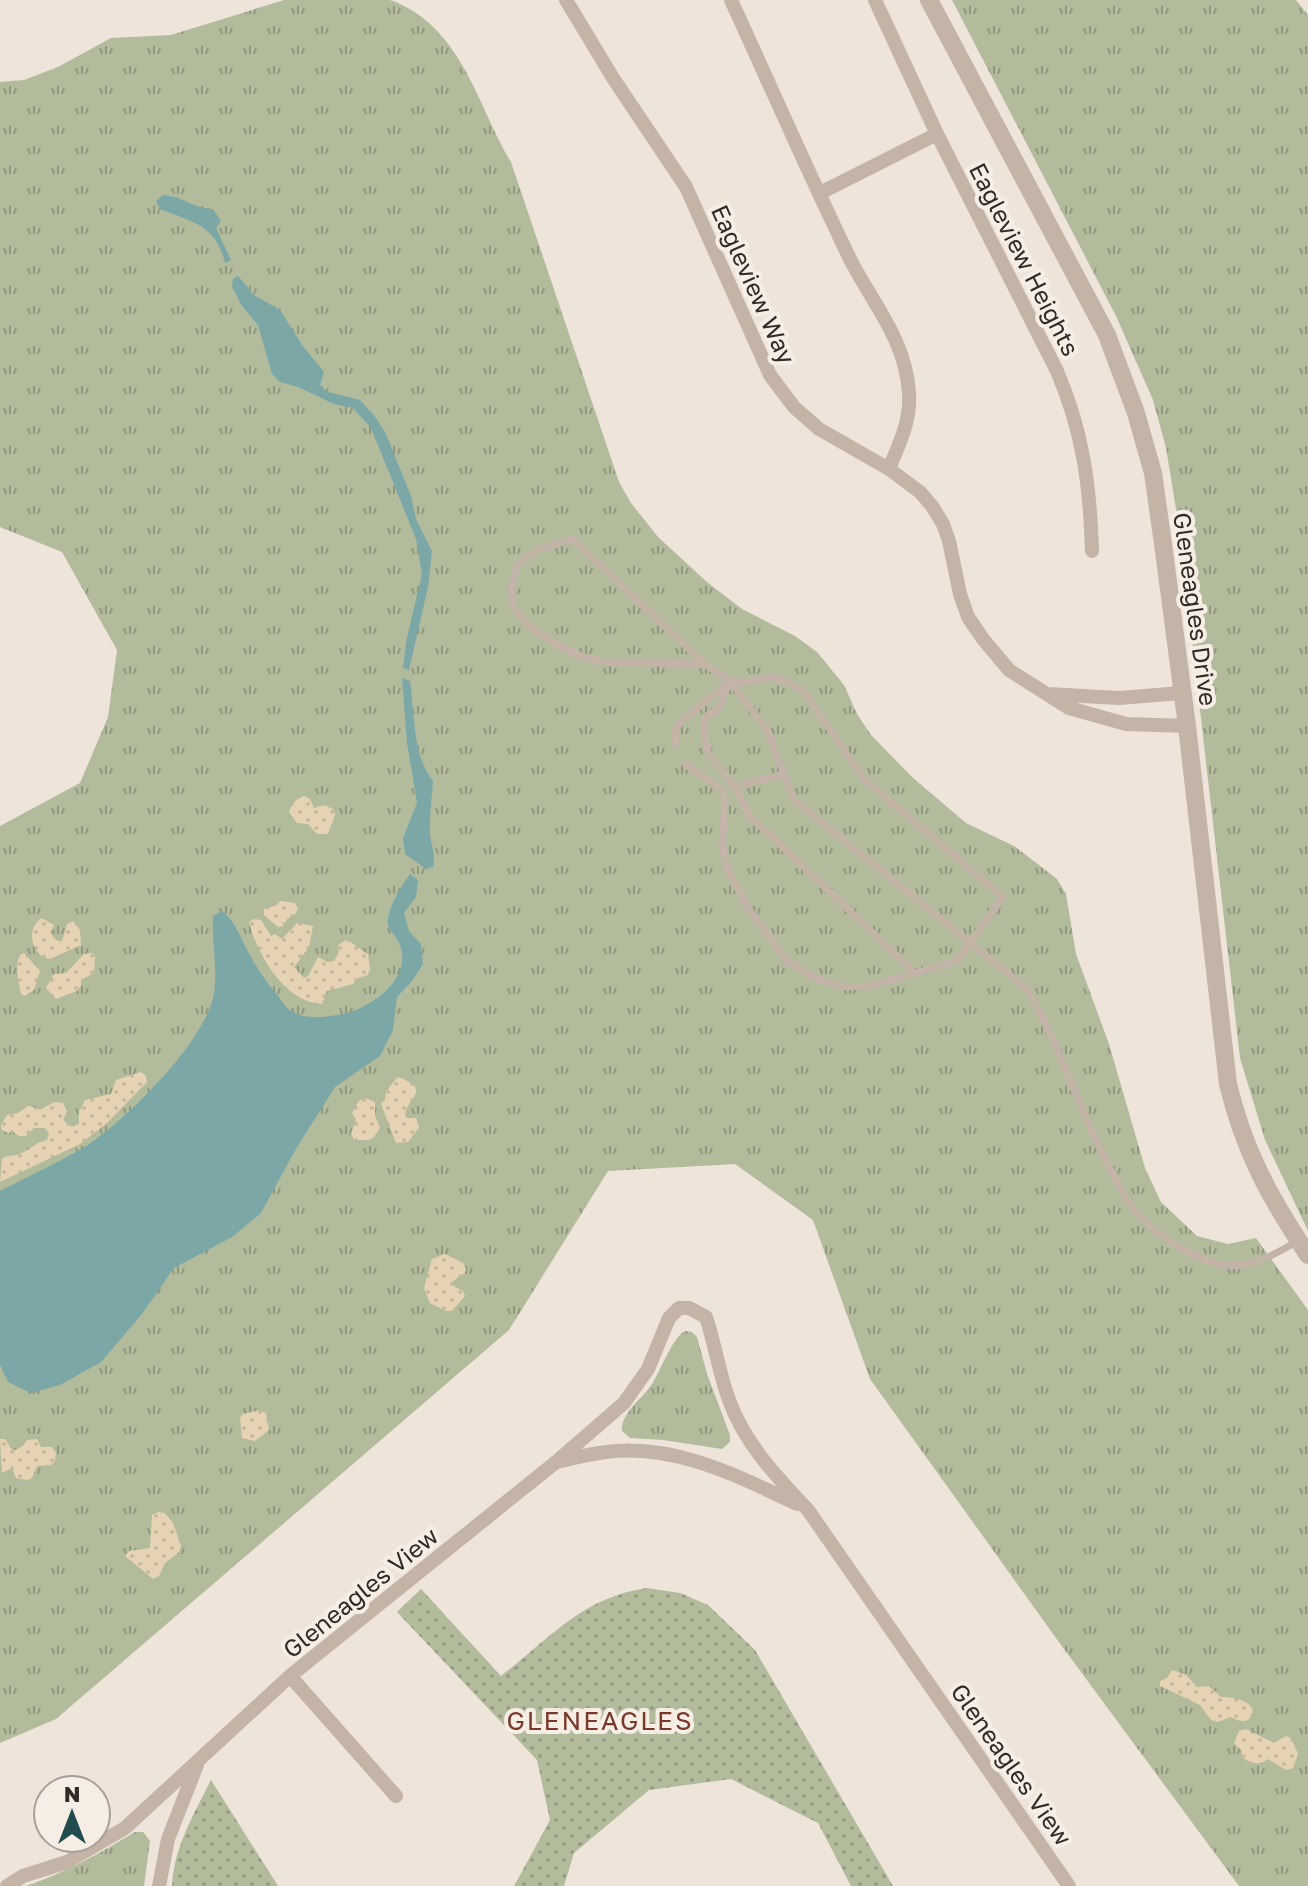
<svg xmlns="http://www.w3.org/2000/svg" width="1308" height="1886" viewBox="0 0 1308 1886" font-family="'Golos Text',sans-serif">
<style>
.grass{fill:url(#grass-tufts)}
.sand{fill:url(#sand-dots)}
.park{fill:url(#park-dots)}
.water{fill:#7ca7a7}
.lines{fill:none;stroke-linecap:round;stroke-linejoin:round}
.service{stroke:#c4b3a7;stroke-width:7}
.minor{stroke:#c4b3a7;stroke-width:14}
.tertiary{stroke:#c4b3a7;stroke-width:18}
.labels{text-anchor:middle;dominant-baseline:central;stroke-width:8;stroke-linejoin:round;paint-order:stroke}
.street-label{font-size:24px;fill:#322a27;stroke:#f6eee5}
.neighbourhood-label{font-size:26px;letter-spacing:2px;fill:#773929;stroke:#f6eee5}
</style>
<defs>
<pattern id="grass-tufts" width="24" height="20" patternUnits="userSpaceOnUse" patternTransform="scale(2)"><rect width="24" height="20" fill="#b2bb9c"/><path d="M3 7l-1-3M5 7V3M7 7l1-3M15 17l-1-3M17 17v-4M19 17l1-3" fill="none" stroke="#91987f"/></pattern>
<pattern id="sand-dots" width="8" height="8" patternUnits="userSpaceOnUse" patternTransform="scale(2)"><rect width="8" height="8" fill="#e6d3b3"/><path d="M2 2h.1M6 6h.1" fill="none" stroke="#c6b59a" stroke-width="1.8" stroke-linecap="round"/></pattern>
<pattern id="park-dots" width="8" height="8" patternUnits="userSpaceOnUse" patternTransform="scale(2)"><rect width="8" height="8" fill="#b2bb9c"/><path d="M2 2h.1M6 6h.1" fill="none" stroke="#91987f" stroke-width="1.8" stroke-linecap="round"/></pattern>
</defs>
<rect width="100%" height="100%" fill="#eee4da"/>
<path class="grass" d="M284,0C318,0 355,0 389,0C395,1 400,4 406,7C465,39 479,109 511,162L619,482L631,503L658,537L708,583L742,609L795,636L817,652L844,685L857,714L871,735L913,778L966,823L1014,846L1057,879L1066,894L1076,954L1109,1044L1145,1168L1161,1202L1197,1236L1228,1244L1256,1238L1308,1310V1886H1239L1064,1649L870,1379L813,1220L735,1164L608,1171L509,1330L56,1719L0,1743V826L80,783L108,717L117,650L62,552L0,527V82L24,80L58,67L111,38L171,35Z
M952,0H1296L1308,15V1231L1265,1140L1240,1058L1179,527L1166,448L1153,400L1116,316Z
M685,1331L692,1332L697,1337L707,1374L730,1435V1442L722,1449L663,1440L630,1438L622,1431C620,1414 643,1398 652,1384C661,1370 672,1338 685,1331Z
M135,1832H143L150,1841L144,1886H26C65,1873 100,1853 135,1832Z"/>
<path class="sand" d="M304,796L310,799L314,808L324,805L333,809L335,815L328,834H317L308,824L297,823L289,812C292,803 296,799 304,796Z
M280,901L295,903L298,909L295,914L287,919L284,926L278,927L264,915V909L277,905Z
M42,918L54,925L51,934L56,940L62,941L67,924L74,921L80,930L81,945L50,959C30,956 26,927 42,918Z
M254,919L261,920L271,936L275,934L282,939L297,923L313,926L309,947L294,967L304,978L308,976L318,957L327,962L334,961L339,952L338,945L346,940C353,942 360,950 368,954L370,969L368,975L358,978L353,984L327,991L322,1004C285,1003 257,954 249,922Z
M24,953L40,971L34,990L25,996L21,994C18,980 15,969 20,955Z
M93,953L95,957L94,973L81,980V986L77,991L56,999L46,988L54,974L66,973L84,954Z
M141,1072L146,1076L147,1082L107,1123L80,1144L0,1182L2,1158C8,1155 17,1156 22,1153C32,1148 36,1142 47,1140L49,1133L45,1128H34L26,1136H19L13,1132L8,1133L2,1130L1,1125L7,1115L18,1113L28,1106L41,1109L55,1102L63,1103L67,1111L63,1120L72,1127L79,1124V1112L85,1100L111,1094L116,1080Z
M398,1077C437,1091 400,1101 406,1118H416L419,1127L408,1142L396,1143L381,1104L385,1100L386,1091Z
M365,1098L375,1102V1116L380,1128L372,1140H354L351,1133L356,1120L352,1113L359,1101Z
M445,1254L463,1263L466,1269L465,1273L453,1281L454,1286L463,1291L465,1296L452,1311H446L430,1303L424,1288L432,1259Z
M260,1410L266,1413L269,1430L255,1441L242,1438L240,1418L243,1414Z
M0,1439H5L13,1451L23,1446L27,1440L37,1439L41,1447H52L56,1453L55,1461L51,1465L37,1466L32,1478L27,1480L16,1478L12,1468L2,1473Z
M158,1512L165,1513L173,1523L181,1546L179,1552L165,1563L159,1576L153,1579L125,1556L129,1551L150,1548L152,1515Z
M1172,1670L1186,1675L1197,1687L1209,1686L1221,1697C1232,1697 1248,1699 1253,1710C1250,1725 1241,1722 1230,1717L1218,1722L1211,1720L1200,1705L1160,1686V1681L1167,1678Z
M1246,1729L1274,1743L1286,1736L1291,1738L1298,1754L1293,1768L1286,1770L1268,1759C1259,1766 1251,1764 1242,1757V1751L1234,1743L1239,1731Z"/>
<path class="park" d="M647,1588L680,1593L708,1605L755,1650L893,1886H851L818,1823L731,1779L649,1790L574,1853L564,1886H514L550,1820L537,1760L397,1612L421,1589L501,1676C550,1638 583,1597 647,1588Z
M211,1780L278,1886H172C174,1847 194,1814 211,1780Z"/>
<path class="water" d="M163,195C182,196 195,209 213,209L221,221L216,228L231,260L225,263C216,226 194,222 160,209L156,201Z
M238,276L254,295L280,310L302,345L324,372L320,386L328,392L360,400L376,418L386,434L411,496L416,519L432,551L428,587L409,670L403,668L406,642L422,574L416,539L371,428L353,408L334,404L298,387L280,382L272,374L258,325L242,306L232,287L233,279Z
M402,678L410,681C415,714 412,754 433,781C432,798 429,816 430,834C431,846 436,854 433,867L426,869L405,854L403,838L417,803L407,743Z
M410,874L418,880L416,897L404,913L409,931L421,944L423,964L412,981L397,997L393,1030L380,1056L335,1087L297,1147L261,1213L232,1237L174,1268L142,1314L101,1362L60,1385L31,1393L8,1382L0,1365V1191C29,1176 60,1162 88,1145C128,1118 192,1053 210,1008C221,980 211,945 213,916L222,911C237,923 241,940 251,957C259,971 268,985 279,997C282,1002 286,1008 291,1011C307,1020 321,1017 338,1015C368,1010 413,981 400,945C396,934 386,931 388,918C391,903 402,885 410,874Z"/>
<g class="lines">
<path class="service" d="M705,664L603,662L583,657L556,644L529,626L513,607L511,587L517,565L537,550L572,539L705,664L730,681L767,730L794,800L1026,988C1061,1046 1079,1111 1111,1170C1118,1182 1123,1196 1132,1207C1153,1234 1205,1270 1241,1265C1261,1262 1279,1252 1296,1242
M729,684L718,709L704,718L705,740L709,755L735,787L749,815L915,973
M676,745L675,730L683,720L730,681L743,682L773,677L788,682L804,692L864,779L1003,897L957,961L870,986L842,987L813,977L787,961L752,914L729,873L722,846L725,802L723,790L685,764
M733,787L784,774"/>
<path class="minor" d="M566,0L613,78L686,187L770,375L794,407L819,429L889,469L920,492L932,506L943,524L949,541L960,594L968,617L983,639L1009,670L1069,708L1126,724L1187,726
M731,0C771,87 809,175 851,261C874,305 906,341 909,393C911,421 899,444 889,469
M875,0L937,134L1057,371C1083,432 1090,485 1092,551
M820,193L937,134
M1048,694L1119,698L1182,693
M557,1462C573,1458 590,1454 606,1452C674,1443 738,1476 797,1504
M290,1676L396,1796
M7,1886L23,1876L67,1862L125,1828L290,1676L556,1462L624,1403L648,1369L669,1318L679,1308H689L706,1317C715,1344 719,1373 729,1400C745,1444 777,1477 808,1510L1069,1886
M159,1886L168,1839L197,1765"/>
<path class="tertiary" d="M929,0L1107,335L1136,413L1153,473L1163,544L1187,726L1228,1084C1244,1151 1270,1198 1308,1255"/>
</g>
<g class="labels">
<g class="street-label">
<text transform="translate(1025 259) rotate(63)">Eagleview Heights</text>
<text transform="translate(754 284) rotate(66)">Eagleview Way</text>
<text transform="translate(1196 609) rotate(82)">Gleneagles Drive</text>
<text transform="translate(360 1592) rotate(-39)">Gleneagles View</text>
<text transform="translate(1012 1764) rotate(55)">Gleneagles View</text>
</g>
<g class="neighbourhood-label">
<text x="600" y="1720">GLENEAGLES</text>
</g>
</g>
<g transform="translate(72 1814)"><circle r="38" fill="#f6eee5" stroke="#a8a099" stroke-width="2"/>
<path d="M0-6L14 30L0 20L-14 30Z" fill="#214d4e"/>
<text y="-12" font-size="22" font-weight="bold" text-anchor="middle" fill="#322a27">N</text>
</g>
</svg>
